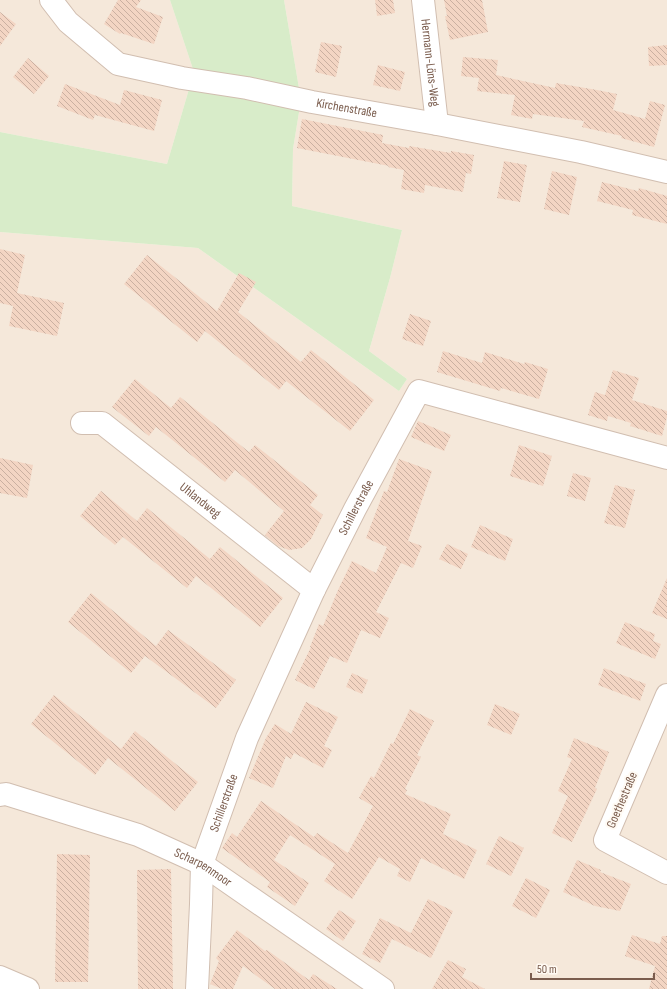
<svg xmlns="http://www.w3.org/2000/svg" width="667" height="989" viewBox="0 0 667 989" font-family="'Sofia Sans Condensed',sans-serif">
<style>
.residential{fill:#f5e8da}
.green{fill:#d8ecc9}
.building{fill:url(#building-back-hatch)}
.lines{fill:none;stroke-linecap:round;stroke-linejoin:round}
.minor-casing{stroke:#d1beb0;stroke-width:24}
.minor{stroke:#fff;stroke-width:22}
.labels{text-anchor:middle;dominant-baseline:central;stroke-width:4;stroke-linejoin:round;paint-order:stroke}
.street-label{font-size:13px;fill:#7a5c4d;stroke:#fffaf3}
</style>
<defs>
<pattern id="building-back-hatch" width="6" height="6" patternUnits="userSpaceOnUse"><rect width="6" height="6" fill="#f3d5c3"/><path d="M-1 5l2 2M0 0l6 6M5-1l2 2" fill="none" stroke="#cab0a1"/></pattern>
</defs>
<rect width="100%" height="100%" fill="#fdf6ec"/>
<path class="residential" d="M0,0H170L194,72L167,164L0,132Z
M284,0H667V989H0V232L198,248L399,391L407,379L369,351L390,278L402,230L292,206L293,149L301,100Z"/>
<path class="green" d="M170,0H284L301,100L293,149L292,206L402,230L390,278L369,351L407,379L399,391L198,248L0,232V132L167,164L194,72Z"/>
<path class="building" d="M118,0H141L136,7L163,17L154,44L121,33L120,34L104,24Z
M375,0H393L395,13L377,16Z
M444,0H482L488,32L450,40L445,16H447Z
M0,12L16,24L0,46Z
M321,42L342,46L336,77L315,72Z
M667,45V65L649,66L648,47Z
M463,57L498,60L496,75L555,88L556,83L597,90L617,94L613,110L645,119L650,101L665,105L654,147L621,138L622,136L582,127L584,121L533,114L532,119L511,115L515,95L477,91L479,78L461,76Z
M28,58L49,76L34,94L13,77Z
M378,65L405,72L400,91L373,85Z
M65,84L120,105L124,90L162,100L154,131L95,115L93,120L57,106Z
M302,119L383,135L382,143L409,148V146L451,153V151L474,155L471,174L466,173L463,192L425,185L424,193L401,189L404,170L388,167L389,166L297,148Z
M504,161L527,165L520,202L497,198Z
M552,171L577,177L569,215L544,209Z
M602,182L638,191L639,188L667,196V224L632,215L633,210L597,201Z
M0,249L25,255L17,293L64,303L57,336L9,326L13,306L0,303Z
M147,255L217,311L239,273L256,282L238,312L301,362L311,350L374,400L350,431L286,381L279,390L205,331L197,342L124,284Z
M410,314L431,321L423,346L402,339Z
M443,351L482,363L485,352L524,364L525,362L548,369L539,399L501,388L500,391L437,372Z
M613,370L639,378L632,400L667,411V417L662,436L630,426L631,423L608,416L607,421L588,415L595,392L605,395Z
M135,379L171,408L180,397L249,452L255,445L318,495L310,505L323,515L311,539L302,548L289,550L278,546L265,535L284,511L235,470L225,482L156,427L149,436L112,407Z
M418,421L451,435L444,451L411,437Z
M519,445L552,456L543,486L510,476Z
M0,458L33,465L27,498L0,493Z
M399,459L432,471L408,541L422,546L413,568L401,563L376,612L389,618L380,638L361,630L347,663L330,656L314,689L295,680L311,647H310L319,624L323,626L338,590L352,561L376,573L387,547L366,538L384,491L387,492Z
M573,473L591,478L585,501L567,496Z
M615,485L635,490L625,528L604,523Z
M101,491L137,521L147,508L210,559L220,547L283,598L260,627L196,576L187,588L123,537L115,545L80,516Z
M480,525L513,539L505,561L471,547Z
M447,544L468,554L461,569L439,559Z
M667,578V619L652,613Z
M91,593L156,646L168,630L236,680L216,708L145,656L131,673L68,622Z
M625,622L655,634L653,641L661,644L655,659L616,643Z
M604,668L646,684L640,701L598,685Z
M352,673L368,680L362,694L346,687Z
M54,695L121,749L135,731L198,782L175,811L108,758L95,775L31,724Z
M306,702L338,717L324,746L332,750L323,768L294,753L291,759L286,756L273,788L249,778L266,738L275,724L291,734Z
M495,704L520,714L511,735L487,725Z
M410,709L434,721L417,755L421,757L405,789L407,790L405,794L451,814L443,834L477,850L464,879L421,858L410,882L397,876L400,869L379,857L352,899L324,881L335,864L290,835L274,860L309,883L295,906L267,887L270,882L222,848L232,833L237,837L261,801L314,837L317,833L348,853L373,806L359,798L371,776L374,778L391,743L393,744Z
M574,738L609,752L595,788L597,789L572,842L552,833L568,796L558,791L572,759L567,757Z
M499,836L524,848L511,876L486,864Z
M57,854L90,855L88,982H55Z
M577,860L601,870L600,872L631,884L620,911L595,906L563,892Z
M171,869L173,989H138L137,870Z
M526,878L550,890L536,918L512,906Z
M428,899L453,911L431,958L392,939L380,963L362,954L380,918L411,933Z
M339,910L356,921L343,941L326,929Z
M237,930L265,951L267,950L309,980L313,974L337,989H275L243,966L233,989H222L210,984L219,961L216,958Z
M632,935L660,944L662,936H667V989H649L655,966L625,956Z
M448,960L466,969L462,977L485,989H432Z"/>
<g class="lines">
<defs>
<g id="minor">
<path id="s1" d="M51,0L68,22L118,64L182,78L247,88L312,102L437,124L581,152L667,172"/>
<path id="s2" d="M423,0L437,124"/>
<path id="s3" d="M82,423H102L314,590"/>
<path d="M667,695L605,840L667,873"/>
<path id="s4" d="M0,795L6,794L138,835L202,864L383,989"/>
<path d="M0,977L28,989"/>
<path id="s5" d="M197,989L201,904L202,864L247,738L314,590L355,509L419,391L667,458"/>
</g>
</defs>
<use href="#minor" class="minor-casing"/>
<use href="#minor" class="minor"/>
</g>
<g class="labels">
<g class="street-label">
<text stroke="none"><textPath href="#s2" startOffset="63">Hermann-Löns-Weg</textPath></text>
<text stroke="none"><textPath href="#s1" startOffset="326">Kirchenstraße</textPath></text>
<text stroke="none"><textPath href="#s3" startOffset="145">Uhlandweg</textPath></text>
<text stroke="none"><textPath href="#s5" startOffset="514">Schillerstraße</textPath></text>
<text transform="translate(622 800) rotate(-67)">Goethestraße</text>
<text stroke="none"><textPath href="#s5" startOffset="190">Schillerstraße</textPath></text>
<text stroke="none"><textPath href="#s4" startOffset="217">Scharpenmoor</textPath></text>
</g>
</g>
<path d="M531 973v6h123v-6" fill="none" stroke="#7a5c4d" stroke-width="2"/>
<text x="537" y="973" font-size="12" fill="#7a5c4d" stroke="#fffaf3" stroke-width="3" paint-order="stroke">50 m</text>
</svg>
